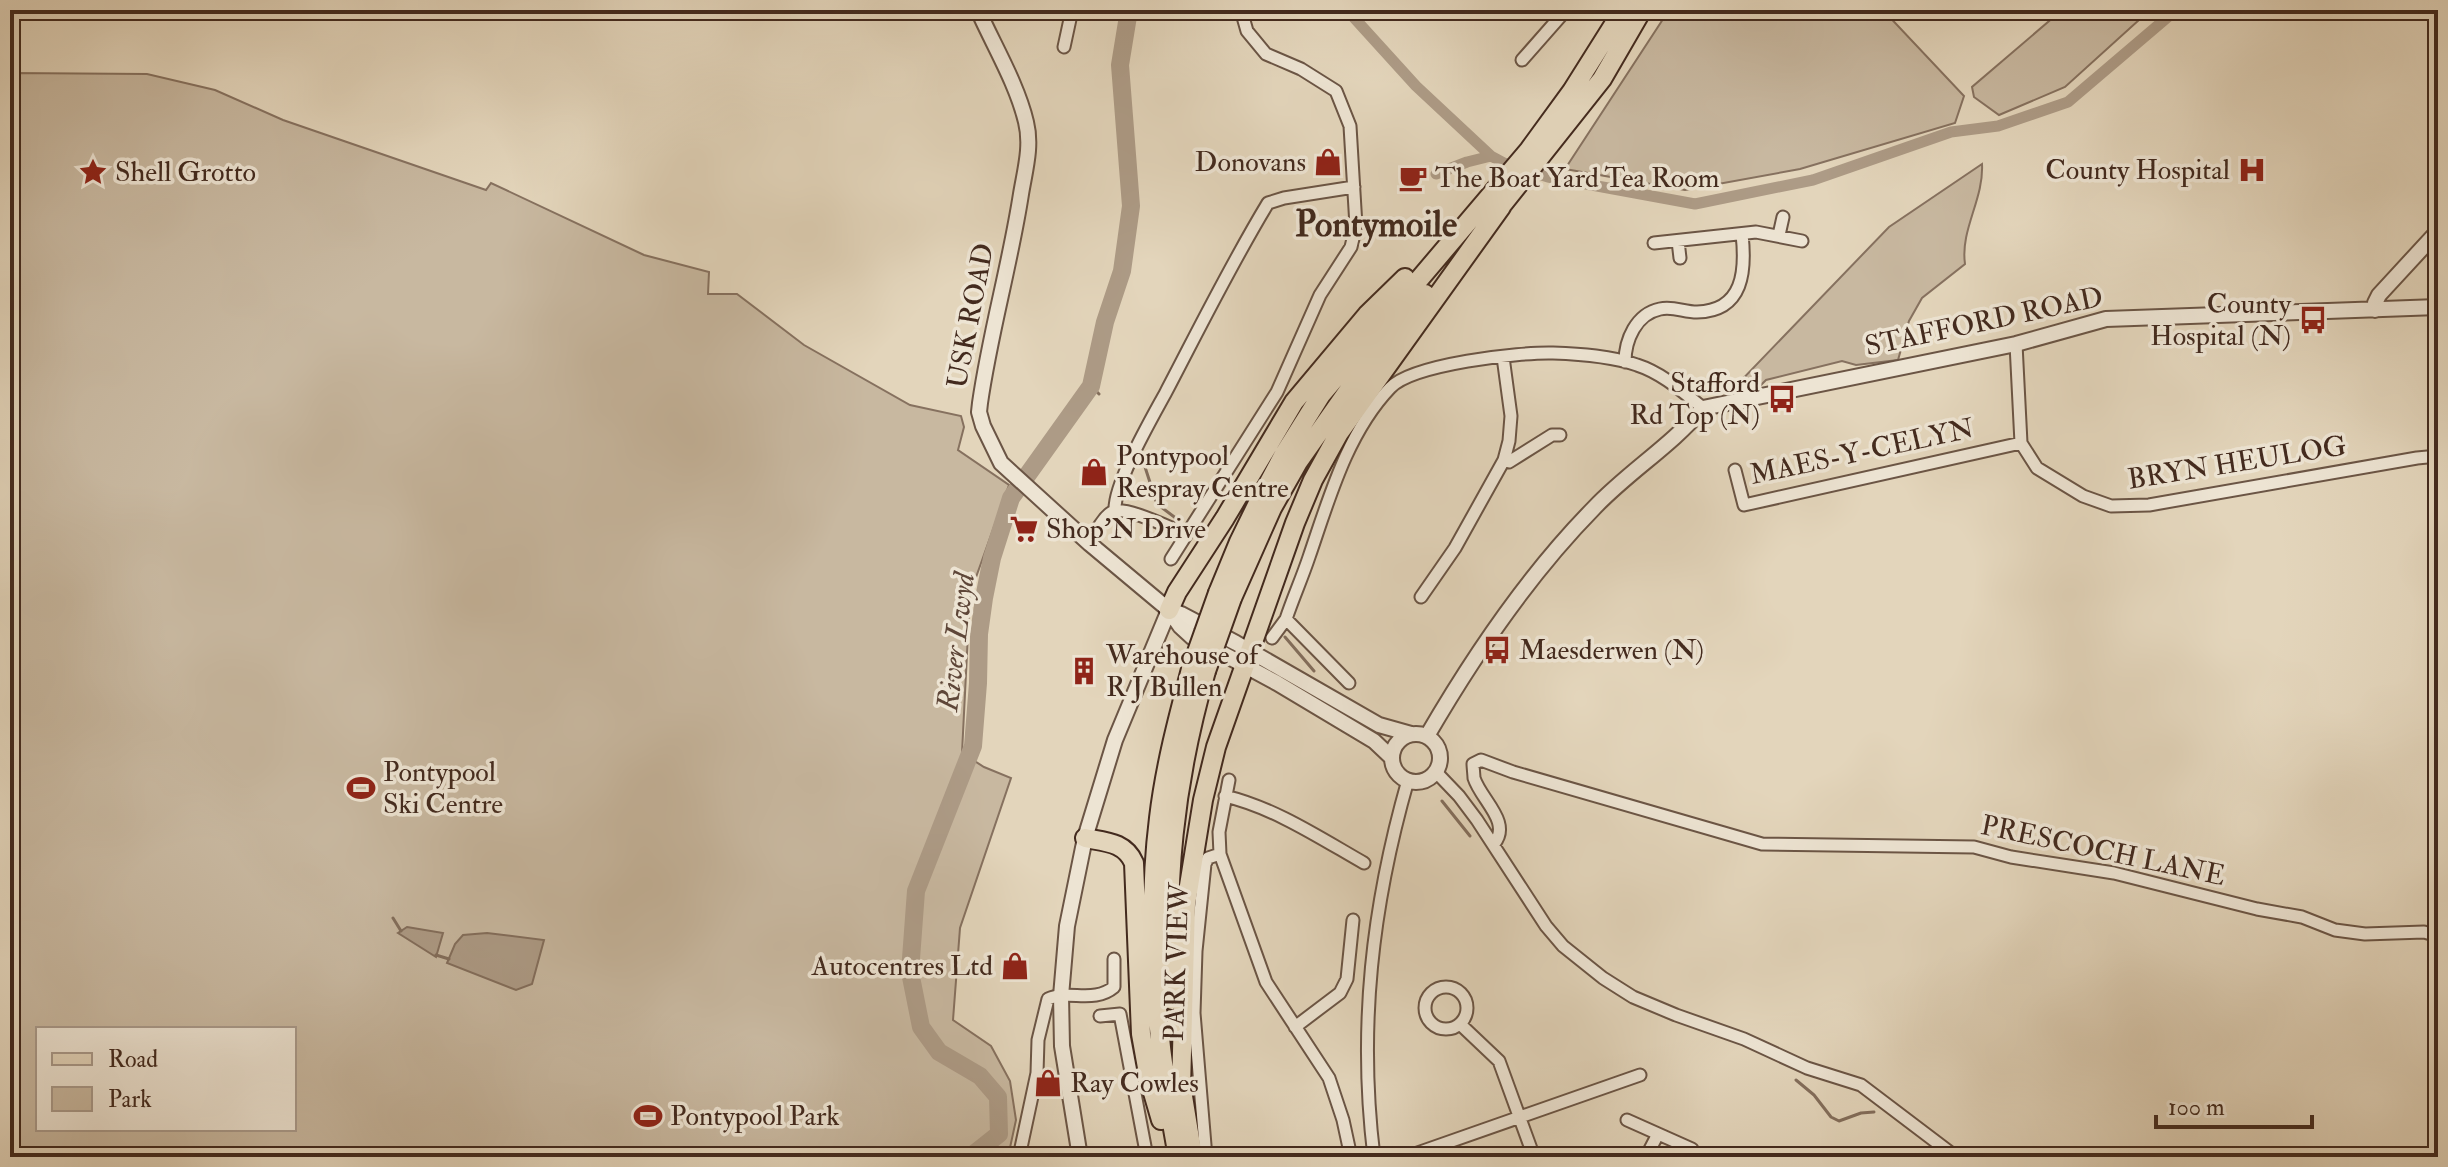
<svg xmlns="http://www.w3.org/2000/svg" width="2448" height="1167" viewBox="0 0 2448 1167" font-family="'IM FELL Double Pica',serif">
<style>
.green{fill:#c8b8a0;stroke:#86715f;stroke-width:2;fill-rule:evenodd}
.water{fill:#ad9b86;stroke:#836e5c;stroke-width:2}
.lines{fill:none;stroke-linecap:round;stroke-linejoin:round}
.stream{stroke:#836e5c;stroke-width:3}
.canal{stroke:#ad9b86;stroke-width:11}
.river{stroke:#ad9b86;stroke-width:18}
.minor-casing{stroke:#6b5545;stroke-width:15}
.tertiary-casing{stroke:#6b5545;stroke-width:18}
.primary-casing{stroke:#432a1e;stroke-width:22}
.minor{stroke:#ede4d3;stroke-width:11}
.tertiary{stroke:#ede4d3;stroke-width:14}
.primary{stroke:#e3d5bb;stroke-width:18}
.primary-bridge-casing{stroke:#432a1e;stroke-width:22;stroke-linecap:butt}
.primary-bridge{stroke:#e3d5bb;stroke-width:18}
.labels{text-anchor:middle;dominant-baseline:central;stroke-width:7;stroke-linejoin:round;paint-order:stroke}
.poi-label{font-size:28px;fill:#432a1e;stroke:#ede4d3;text-anchor:start}
.street-label{font-size:28px;fill:#432a1e;stroke:#ede4d3}
.water-label{font-size:30px;font-style:italic;fill:#5e4638;stroke:#ede4d3}
.district-label{font-size:36px;font-weight:bold;fill:#432a1e;stroke:#ede4d3}
</style>
<rect width="100%" height="100%" fill="#e3d5bb"/>
<filter id="stains"><feTurbulence type="fractalNoise" baseFrequency=".0025" numOctaves="4"/><feColorMatrix values="0 0 0 0 .2 0 0 0 0 .09 0 0 0 0 .02 0 0 0 .5 -.17"/></filter>
<radialGradient id="worn" r=".72"><stop offset=".6" stop-color="#630" stop-opacity="0"/><stop offset="1" stop-color="#630" stop-opacity=".3"/></radialGradient>
<path class="green" d="M1669,10H1883L1964,96L1955,123L1800,169L1685,190L1565,169Z
M2062,10H2150L2065,87L1999,115L1974,97L1972,87Z
M10,73L147,74L215,90L283,120L486,190L491,183L644,255L709,272L708,294H737L804,345L910,405L961,416L964,427L958,450L1009,485L970,594L962,753L984,767L1011,778L960,928L953,1020L991,1046L1010,1081L1016,1120L1008,1157H10ZM38,1029H294V1129H38Z
M1982,164C1984,199 1960,230 1965,264L1922,298L1909,321L1898,360L1856,365L1842,361L1766,380L1758,388L1732,390L1889,227Z"/>
<path class="water" d="M407,927L443,933L436,957L398,933Z
M487,933L544,940L532,984L516,990L447,963L455,944L463,935Z"/>
<g class="lines">
<path class="stream" d="M1091,386L1099,394
M1145,467L1157,504L1177,519
M1285,637L1314,671
M1442,801L1470,836
M393,918L401,931
M436,955L449,959
M1796,1080L1814,1095L1831,1117L1839,1121L1861,1113L1874,1112"/>
<path class="canal" d="M1347,10L1416,86L1491,156L1504,163L1548,177L1695,204L1813,180L1951,132L1998,126L2068,102L2176,10
M1436,174L1467,162L1491,156"/>
<path class="river" d="M970,1157L999,1134L998,1097L980,1076L939,1052L921,1027L910,972L916,891L973,746L978,683L979,634L984,598L992,558L1011,498L1091,386L1105,322L1122,271L1131,206L1120,65L1129,10"/>
<defs>
<path id="minor" d="M1064,47L1072,10
M1522,60L1566,10
M1779,235L1783,217
M1678,241L1680,258
M1654,243L1756,232L1802,241
M2016,344L2021,443L2037,468L2083,496L2111,506L2149,505L2417,458L2438,456
M1625,362C1625,340 1636,314 1660,309C1673,306 1684,312 1697,312C1744,311 1746,270 1742,234
M1504,460L1509,462L1552,435H1560
M1735,470L1744,505L2021,443
M1115,510C1114,483 1152,418 1166,392C1199,329 1231,264 1268,203L1284,198L1354,187
M1090,544C1094,535 1103,517 1112,512C1125,505 1172,529 1186,534
M1171,559L1277,392L1320,295L1351,247L1356,226L1350,126L1336,91L1301,69L1266,54L1247,31L1241,10
M1421,597L1455,548L1504,460L1509,441L1511,416L1503,357
M1272,638L1286,619
M1349,683L1286,619C1293,598 1302,578 1309,557C1329,499 1347,433 1390,388C1412,364 1520,352 1553,353C1581,354 1611,356 1637,365C1662,373 1683,392 1703,408
M1436,772L1459,796L1477,820L1546,926L1563,946L1603,978L1633,997L1676,1015L1744,1039L1807,1068L1861,1085L1956,1157
M1225,796C1275,808 1320,838 1364,863
M1494,844C1512,822 1481,800 1474,778C1474,776 1473,766 1473,764L1481,760L1513,772L1762,844L1974,847L2011,857L2114,873L2257,909L2302,917L2335,930L2365,934L2424,932L2438,936
M1220,854L1266,982L1329,1078L1343,1120L1351,1157
M1425 1008a21 21 0 1 1 42 0a21 21 0 1 1-42 0Z
M1100,1016L1120,1014L1147,1157
M1460,1024L1499,1061L1534,1157
M1295,1027L1340,993L1347,979L1353,920
M1627,1120L1692,1149
M1019,1157L1037,1073L1038,1040L1048,999C1068,989 1094,1004 1114,987V959
M1206,1157L1194,1013L1196,951L1205,864L1208,858L1220,854L1219,832L1229,780
M1374,1157C1358,1027 1372,906 1408,780
M1406,1157L1640,1075
M1646,1157L1658,1134"/>
<path id="tertiary" d="M978,10C994,46 1017,84 1026,122C1032,146 1025,170 1021,194C1010,265 990,333 980,403L979,412L983,426L1001,463L1090,544L1169,610L1180,626L1192,637L1277,683L1374,741L1392,758
M2375,310V303L2379,295L2438,231
M1170,610L1181,614L1236,643L1379,725L1411,734
M1392 758a24 24 0 1 1 48 0a24 24 0 1 1-48 0Z
M1427,736C1474,655 1528,575 1594,508C1628,472 1671,446 1703,408L2016,344L2106,319L2438,307
M1080,1157L1062,1046L1061,996L1067,926L1085,838L1115,740L1169,610"/>
<path id="primary" d="M1494,215L1602,79L1642,10
M1218,593L1239,542L1259,501L1284,454L1321,395L1529,150L1572,91L1623,10
M1232,598L1272,508L1298,462L1384,340L1425,294
M1169,610L1177,592L1225,518L1294,402L1367,315L1405,278
M1085,838C1106,842 1125,842 1134,863L1141,1034L1149,1079L1161,1120
M1172,1000C1163,886 1174,782 1206,671
M1180,1078L1193,1157
M1181,1088L1186,904L1203,800L1216,747L1295,523L1313,480L1339,433L1501,207
M1178,1157C1157,1045 1145,931 1159,818C1165,767 1178,718 1191,669"/>
</defs>
<use href="#minor" class="minor-casing"/>
<use href="#tertiary" class="tertiary-casing"/>
<use href="#primary" class="primary-casing"/>
<use href="#minor" class="minor"/>
<use href="#tertiary" class="tertiary"/>
<use href="#primary" class="primary"/>
<defs>
<path id="primary-bridge" d="M1191,669L1218,593
M1206,671L1232,598"/>
</defs>
<use href="#primary-bridge" class="primary-bridge-casing"/>
<use href="#primary-bridge" class="primary-bridge"/>
</g>
<defs>
<symbol id="shop-bare" viewBox="-9 -9 18 18"><path d="M-5-2.5h2.3a2.7 3.5 0 0 1 5.4 0H5L5.5 6h-11ZM-1.5-2.5h3a1.5 2.3 0 0 0-3 0Z" fill="#8f2418" stroke="#ede4d3" stroke-width="2.5" paint-order="stroke"/></symbol>
<symbol id="hospital-bare" viewBox="-9 -9 18 18"><path d="M-5-5h3v3.5h4V-5h3V5h-3V1.5h-4V5h-3Z" fill="#8f2418" stroke="#ede4d3" stroke-width="2.5" paint-order="stroke"/></symbol>
<symbol id="sight-bare" viewBox="-9 -9 18 18"><path d="M0-6L1.8-2.2L6-1.7L2.9 1.2L3.7 5.4L0 3.3L-3.7 5.4L-2.9 1.2L-6-1.7L-1.8-2.2Z" fill="#8f2418" stroke="#ede4d3" stroke-width="2.5" paint-order="stroke"/></symbol>
<symbol id="cafe-bare" viewBox="-9 -9 18 18"><path d="M-5.5-4.5H6V0H3Q3 3.5 0 3.5H-2.5Q-5.5 3.5-5.5 0ZM3-3.2v2h1.7v-2ZM-6 4.5H4V6H-6Z" fill="#8f2418" stroke="#ede4d3" stroke-width="2.5" paint-order="stroke"/></symbol>
<symbol id="bus-bare" viewBox="-9 -9 18 18"><path d="M-5-6H5V4H4V6H2V4H-2V6H-4V4H-5ZM-3.5-4V0h7V-4ZM-3.5 1.2v1.5H-2V1.2ZM2 1.2v1.5H3.5V1.2Z" fill="#8f2418" stroke="#ede4d3" stroke-width="2.5" paint-order="stroke"/></symbol>
<symbol id="supermarket-bare" viewBox="-9 -9 18 18"><path d="M-6-5.5h2.5l.6 2H6L4.5 2H-2.5L-4.4-4H-6ZM-1.5 3.2a1.3 1.3 0 1 0 .1 0ZM3 3.2a1.3 1.3 0 1 0 .1 0Z" fill="#8f2418" stroke="#ede4d3" stroke-width="2.5" paint-order="stroke"/></symbol>
<symbol id="building-bare" viewBox="-9 -9 18 18"><path d="M-4-6H4V6H1V3H-1V6H-4ZM-2.5-4.3h1.7v1.8h-1.7ZM.8-4.3h1.7v1.8H.8ZM-2.5-1h1.7V.8h-1.7ZM.8-1h1.7V.8H.8Z" fill="#8f2418" stroke="#ede4d3" stroke-width="2.5" paint-order="stroke"/></symbol>
<symbol id="stadium-bare" viewBox="-9 -9 18 18"><path d="M0-5a6.5 5 0 1 0 0 10a6.5 5 0 1 0 0-10ZM-3.5-1.8h7v3.6h-7Z" fill="#8f2418" stroke="#ede4d3" stroke-width="2.5" paint-order="stroke"/></symbol>
</defs>
<g fill-rule="evenodd">
<use href="#shop-bare" x="1308" y="142" width="40" height="40"/>
<use href="#hospital-bare" x="2232" y="150" width="40" height="40"/>
<use href="#sight-bare" x="73" y="152" width="40" height="40"/>
<use href="#cafe-bare" x="1393" y="158" width="40" height="40"/>
<use href="#bus-bare" x="2293" y="300" width="40" height="40"/>
<use href="#bus-bare" x="1762" y="379" width="40" height="40"/>
<use href="#shop-bare" x="1074" y="452" width="40" height="40"/>
<use href="#supermarket-bare" x="1004" y="509" width="40" height="40"/>
<use href="#bus-bare" x="1477" y="630" width="40" height="40"/>
<use href="#building-bare" x="1064" y="651" width="40" height="40"/>
<use href="#stadium-bare" x="341" y="768" width="40" height="40"/>
<use href="#shop-bare" x="995" y="946" width="40" height="40"/>
<use href="#shop-bare" x="1028" y="1063" width="40" height="40"/>
<use href="#stadium-bare" x="628" y="1096" width="40" height="40"/>
</g>
<g class="labels">
<g class="poi-label">
<text x="1306" y="162" text-anchor="end">Donovans</text>
<text x="2230" y="170" text-anchor="end">County Hospital</text>
<text x="115" y="172">Shell Grotto</text>
<text x="1435" y="178">The Boat Yard Tea Room</text>
<text x="2291" y="304" text-anchor="end">County<tspan x="2291" dy="32">Hospital (N)</tspan></text>
<text x="1760" y="383" text-anchor="end">Stafford<tspan x="1760" dy="32">Rd Top (N)</tspan></text>
<text x="1116" y="456">Pontypool<tspan x="1116" dy="32">Respray Centre</tspan></text>
<text x="1046" y="529">Shop'N Drive</text>
<text x="1519" y="650">Maesderwen (N)</text>
<text x="1106" y="655">Warehouse of<tspan x="1106" dy="32">R J Bullen</tspan></text>
<text x="383" y="772">Pontypool<tspan x="383" dy="32">Ski Centre</tspan></text>
<text x="993" y="966" text-anchor="end">Autocentres Ltd</text>
<text x="1070" y="1083">Ray Cowles</text>
<text x="670" y="1116">Pontypool Park</text>
</g>
<g class="street-label">
<text transform="translate(971 316) rotate(-79)">USK ROAD</text>
<text transform="translate(1984 322) rotate(-12)">STAFFORD ROAD</text>
<text transform="translate(1862 452) rotate(-12)">MAES-Y-CELYN</text>
<text transform="translate(2237 463) rotate(-9)">BRYN HEULOG</text>
<text transform="translate(2103 851) rotate(12)">PRESCOCH LANE</text>
<text transform="translate(1177 962) rotate(-88)">PARK VIEW</text>
</g>
<g class="water-label">
<text transform="translate(956 642) rotate(-83)">River Lwyd</text>
</g>
<g class="district-label">
<text x="1376" y="224">Pontymoile</text>
</g>
</g>
<rect width="2448" height="1167" fill="none" stroke="#e3d5bb" stroke-width="40"/>
<rect x="12" y="12" width="2424" height="1143" fill="none" stroke="#432a1e" stroke-width="4"/>
<rect x="20" y="20" width="2408" height="1127" fill="none" stroke="#432a1e" stroke-width="2"/>
<rect x="36" y="1027" width="260" height="104" fill="#ede4d3" stroke="#a99a8b" stroke-width="2"/>
<rect x="52" y="1053" width="40" height="12" fill="#e3d5bb" stroke="#a99a8b" stroke-width="2"/>
<text x="108" y="1067" font-size="24" fill="#432a1e">Road</text>
<rect x="52" y="1087" width="40" height="24" fill="#c8b8a0" stroke="#a99a8b" stroke-width="2"/>
<text x="108" y="1107" font-size="24" fill="#432a1e">Park</text>
<path d="M2156 1115v12h156v-12" fill="none" stroke="#432a1e" stroke-width="4"/>
<text x="2168" y="1115" font-size="24" fill="#432a1e" stroke="#ede4d3" stroke-width="6" paint-order="stroke">100 m</text>
<rect width="100%" height="100%" filter="url(#stains)"/>
<rect width="100%" height="100%" fill="url(#worn)"/>
</svg>
